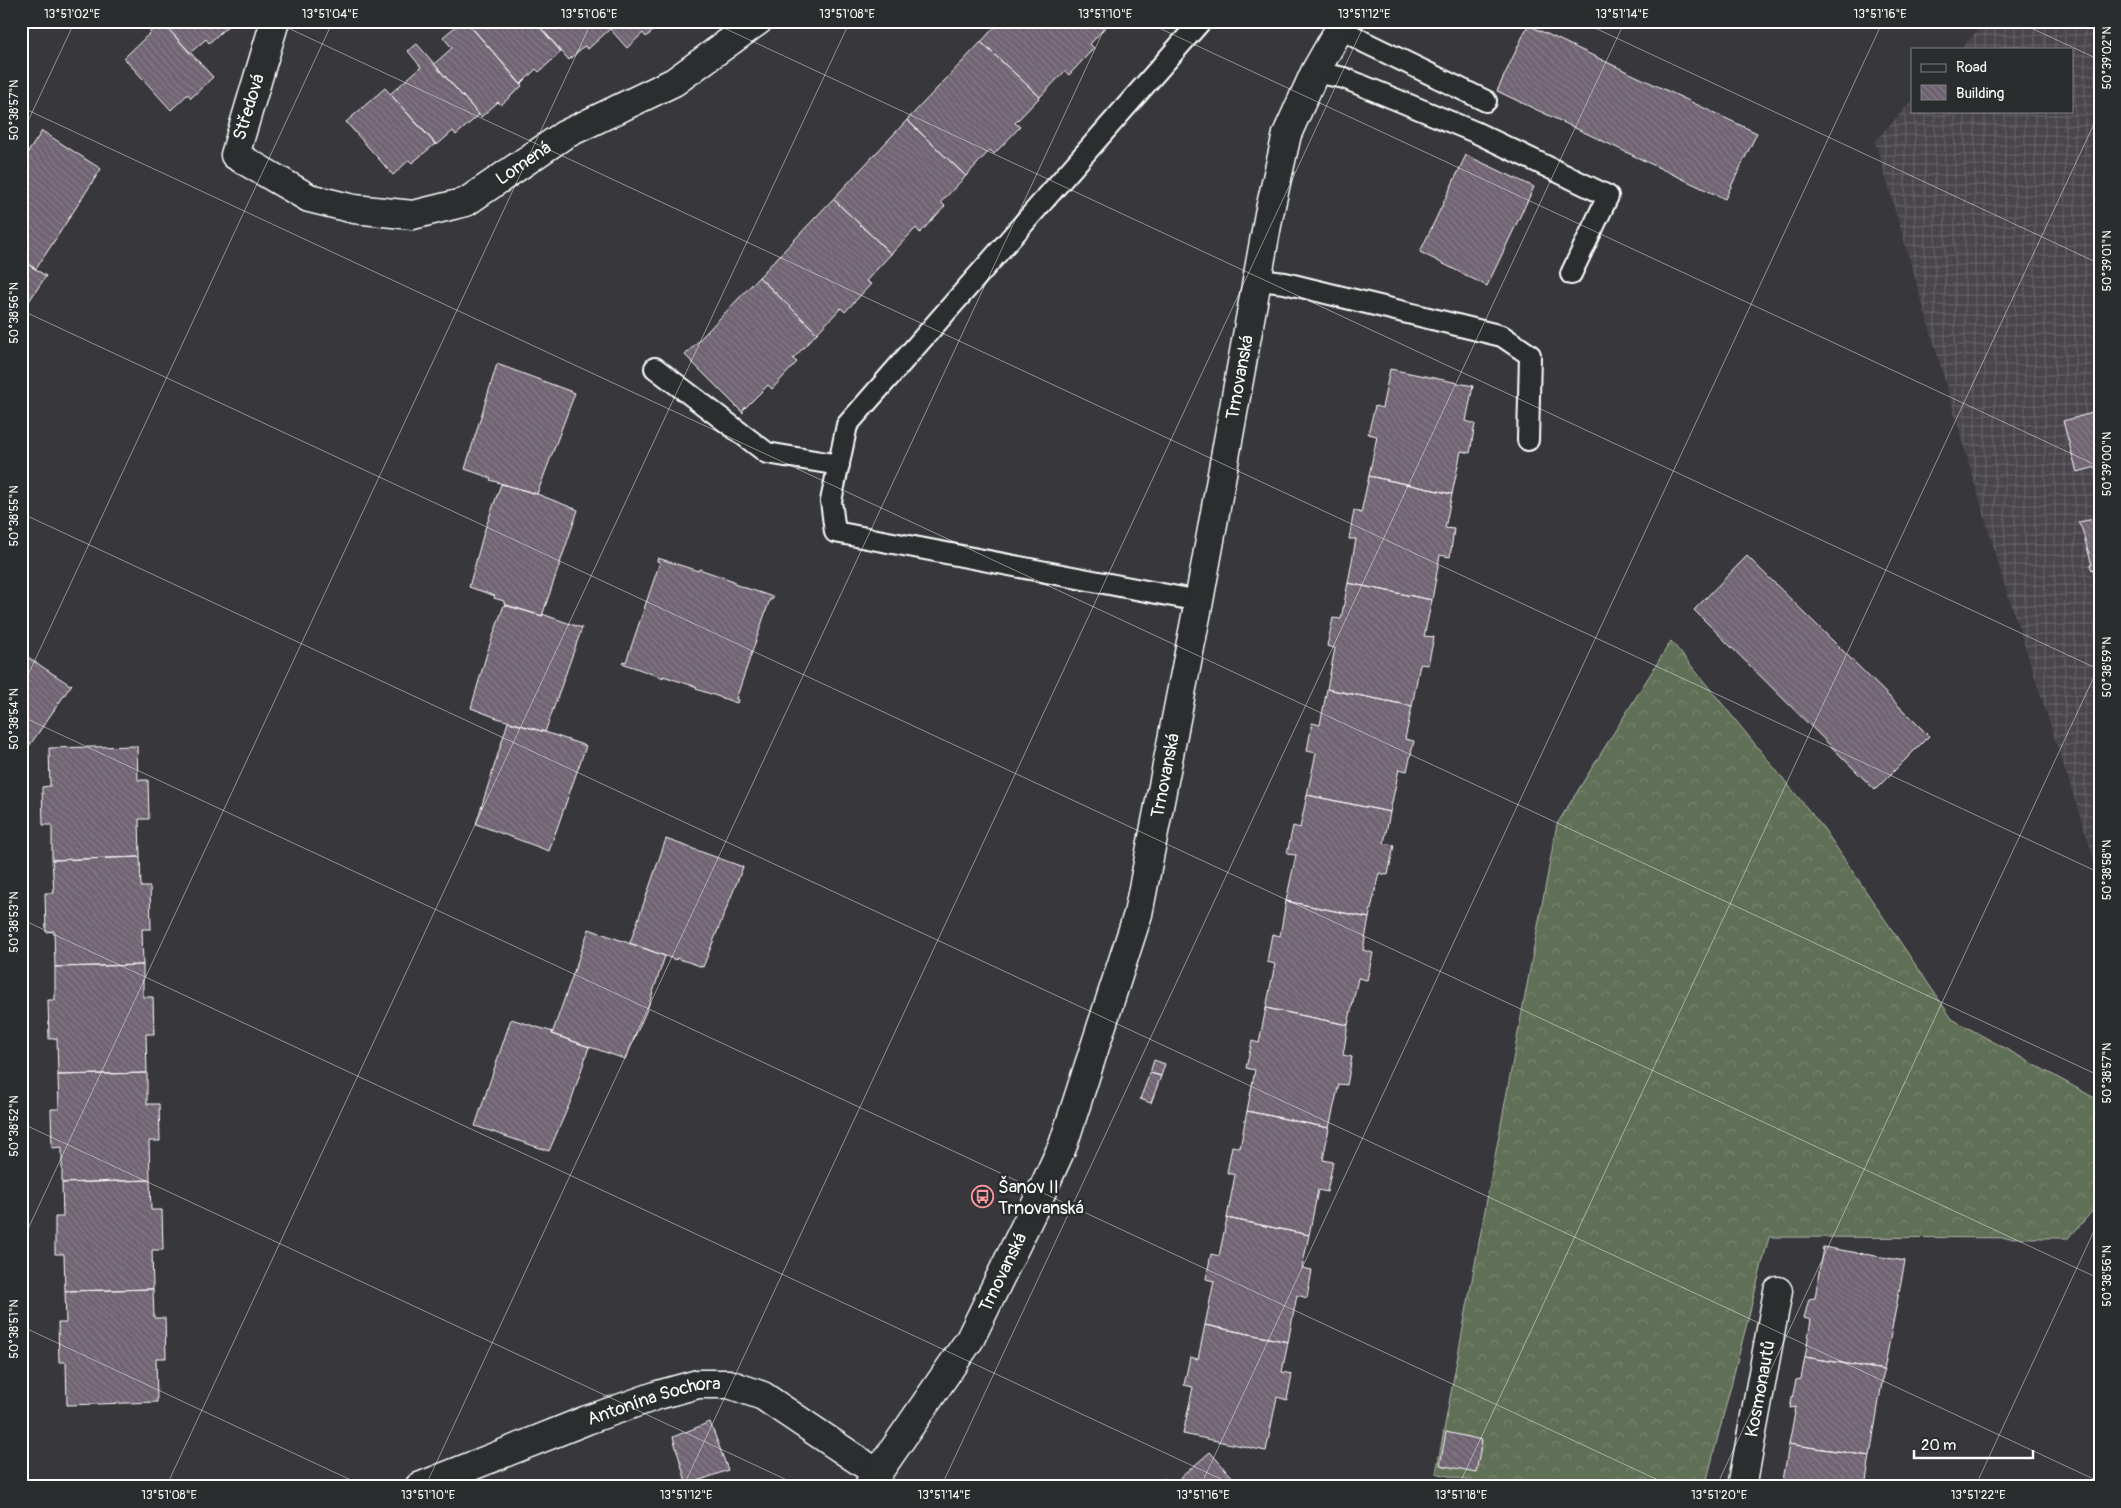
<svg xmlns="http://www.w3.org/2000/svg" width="2121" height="1508" viewBox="0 0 2121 1508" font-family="Pangolin,sans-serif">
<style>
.industrial{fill:url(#industrial-grid)}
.forest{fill:url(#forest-crowns);stroke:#b0b7ab}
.building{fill:url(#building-back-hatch);stroke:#fff}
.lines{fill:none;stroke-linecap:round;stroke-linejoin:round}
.service-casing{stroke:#fff;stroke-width:24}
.minor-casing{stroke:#fff;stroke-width:31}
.service{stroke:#2a2d2e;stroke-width:20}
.minor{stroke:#2a2d2e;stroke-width:28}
.ticks{fill:none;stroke:#fff;stroke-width:1;stroke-opacity:0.45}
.labels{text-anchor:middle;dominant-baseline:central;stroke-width:5;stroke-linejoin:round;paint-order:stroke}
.street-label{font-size:18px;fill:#fff;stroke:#2a2d2e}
.poi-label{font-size:18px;fill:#fff;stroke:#2a2d2e;text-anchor:start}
.neatline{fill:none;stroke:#fff;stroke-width:2}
.ticks-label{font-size:12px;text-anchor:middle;fill:#fff}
</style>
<defs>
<pattern id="industrial-grid" width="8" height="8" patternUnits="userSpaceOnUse" patternTransform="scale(1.25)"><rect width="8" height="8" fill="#48454c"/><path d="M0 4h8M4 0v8" fill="none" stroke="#636167"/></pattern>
<pattern id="forest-crowns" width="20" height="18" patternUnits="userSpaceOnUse" patternTransform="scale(1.25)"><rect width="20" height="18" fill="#616f57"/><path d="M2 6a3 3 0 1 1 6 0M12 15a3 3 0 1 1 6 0" fill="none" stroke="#798570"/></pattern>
<pattern id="building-back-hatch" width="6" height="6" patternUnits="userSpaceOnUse" patternTransform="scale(1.25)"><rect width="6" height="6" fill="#6f6372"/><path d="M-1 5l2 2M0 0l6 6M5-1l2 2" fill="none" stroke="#857a87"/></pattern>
</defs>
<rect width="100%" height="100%" fill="#38383c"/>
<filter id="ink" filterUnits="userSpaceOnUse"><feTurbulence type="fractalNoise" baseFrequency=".02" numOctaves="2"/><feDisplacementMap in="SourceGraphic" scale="10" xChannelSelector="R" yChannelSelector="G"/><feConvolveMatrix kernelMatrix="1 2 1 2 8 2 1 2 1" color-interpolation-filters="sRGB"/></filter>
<g filter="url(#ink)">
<path class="industrial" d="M1986,21H2100V877L2001,573L1875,141L1912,101V111H2072V49H1961Z"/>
<path class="forest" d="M1671,641L1824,829L1952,1019L2100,1101V1202L2069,1238L1769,1237L1705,1487H1494L1436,1473L1557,824Z"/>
<path class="building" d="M142,21H161L213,77L191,98L188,94L171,110L124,58L151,32Z
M161,21H231L232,22L209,43L206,39L190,53Z
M462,21H466L522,86L501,105L498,102L481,117L434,64L452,48L443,37Z
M483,21H535L561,52L539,72L536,69L521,84L473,29Z
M535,21H603L610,29L588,49L584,46L569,60Z
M603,21H664L646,37L643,33L627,48Z
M1000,21H1111L1090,44L1094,48L1069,75L1065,71L1040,97L981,42Z
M1528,25L1757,133L1725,199L1497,91Z
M981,42L1040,97L1015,123L1020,127L994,154L990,150L966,176L907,120Z
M417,44L479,115L456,135L453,131L437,145L390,94L421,67L408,51Z
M385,88L435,144L412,163L409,160L393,175L346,122Z
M907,120L966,176L941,202L945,206L920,233L916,228L891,254L833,199Z
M42,131L101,169L36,269L21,260V163Z
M1466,155L1534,187L1487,286L1420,252Z
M833,199L891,254L866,281L871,284L845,312L841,308L817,333L759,277Z
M21,260L46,276L21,313Z
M759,277L817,333L793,359L797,362L772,389L768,385L743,410V413L685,355Z
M497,364L575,393L537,494L490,480L491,478L465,469Z
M1390,369L1473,386L1466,421L1475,424L1470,453L1461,451L1452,494L1369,476L1377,436L1368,434L1375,406L1382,408Z
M2100,411V466L2077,472L2063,421Z
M1369,476L1452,494L1445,528L1454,529L1450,557L1440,555L1432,600L1348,583L1356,539H1349L1354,510L1361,513Z
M501,484L537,494L578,510L542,616L504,604V601L494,598L495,596L469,587L484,532Z
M2100,518V592L2093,569L2092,570L2090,565H2092L2082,529L2078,522Z
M1747,556L1929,736L1875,790L1694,610Z
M658,558L698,571L699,569L734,581V584L773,597L772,600L770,599L736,699L738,700L737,703L696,689L697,687L663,676V678L622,663L623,661L626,662L660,562L657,561Z
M1348,583L1432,600L1424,636L1434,637L1428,665L1420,664L1412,706L1327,689L1335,648L1327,646L1333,618L1341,619Z
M504,605L542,616V614L582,628L545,732L497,718L471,708L487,653Z
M21,641L28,646L23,654L70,685L72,684L25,752L21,750Z
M1327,689L1412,706L1405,739L1414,741L1407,771L1399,769L1390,812L1307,795L1316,753L1307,751L1312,723L1320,725Z
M508,722L545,732L586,746L549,851L476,824Z
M137,746L138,780H148L149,819H139L140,857L52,860V825H43L42,787L50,786L49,748Z
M1307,795L1390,812L1384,843L1394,845L1388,875L1379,873L1369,918L1286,901L1296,855L1287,854L1293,826L1300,828Z
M666,839L743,867L703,967L676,958V960L630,943Z
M140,857L141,887H150L151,929H142L143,965L55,967L54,931L46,932L45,893H54L52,860Z
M1286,901L1369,918L1363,950L1373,953L1367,980L1358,978L1348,1025L1266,1008L1275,964L1267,962L1272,934L1280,936Z
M589,929L665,956L648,1007L625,1059L552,1034Z
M143,965V997H153L154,1034H146L147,1073L58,1075L57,1038L49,1039L48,1000H55V967Z
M1266,1008L1348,1025L1343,1055L1352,1057L1347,1085L1339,1084L1329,1128L1247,1111L1255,1070L1246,1068L1252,1041L1259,1043Z
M511,1019L553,1032L552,1034L589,1047L572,1098L549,1151L475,1126Z
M1154,1060L1165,1064L1161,1076L1150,1073Z
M147,1073V1104H159L160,1141H149L150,1180L62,1183V1147L52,1148L51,1109H59L58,1075Z
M1150,1073L1161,1076L1151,1103L1140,1099Z
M1247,1111L1329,1128L1323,1160L1333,1162L1327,1192L1318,1190L1309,1235L1227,1218L1235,1175L1227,1173L1232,1146L1240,1148Z
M150,1180L151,1210H162L163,1250H152L153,1289L65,1291L64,1254H55V1217H63L62,1183Z
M1227,1218L1309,1235L1302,1268L1312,1270L1307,1298L1297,1295L1288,1342L1205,1325L1214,1281L1206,1279L1211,1254L1219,1256Z
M1823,1247L1905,1261L1884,1370L1805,1357L1811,1320L1804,1318L1809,1299L1815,1298Z
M153,1289L154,1318H165L166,1358H156L157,1402L67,1405L66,1362H59L58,1323H66L65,1291Z
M1205,1325L1288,1342L1282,1372L1292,1374L1287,1400L1277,1397L1266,1451L1183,1434L1193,1387L1184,1385L1190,1357L1198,1359Z
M1805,1357L1884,1370L1870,1456L1789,1444L1796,1407L1790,1408L1796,1380L1801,1379Z
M710,1422L728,1470L687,1485L673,1437Z
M1446,1432L1482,1440L1476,1472L1440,1465Z
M1789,1444L1870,1456L1865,1487H1782Z
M1210,1452L1241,1487H1154L1164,1478L1171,1486Z"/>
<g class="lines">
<defs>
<path id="service" d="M1339,27L1364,42L1486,101
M1315,72L1344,78L1475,132L1608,196L1571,274
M1258,280L1285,283L1502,336L1530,355L1528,440
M655,368L767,453L839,465
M1199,601L835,532L831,501L847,425L1201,21"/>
<g id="minor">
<path id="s1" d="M275,21L235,155L309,198L354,209L413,215L466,202L564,135L674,82L758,21"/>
<path id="s2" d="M419,1487L587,1420L658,1395L698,1384H729L763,1396L877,1473"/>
<path id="s3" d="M868,1487L970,1339L1036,1204L1063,1145L1138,914L1199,601L1269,214L1287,134L1315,72L1344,21"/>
<path id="s4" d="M1742,1487L1778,1291"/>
</g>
</defs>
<use href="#service" class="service-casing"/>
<use href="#minor" class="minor-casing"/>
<use href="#service" class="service"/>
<use href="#minor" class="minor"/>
</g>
</g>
<path class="ticks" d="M273,21L2100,873M709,21L2100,670M1144,21L2100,467M1580,21L2100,264M2016,21L2100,60M21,107L2100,1076M21,136L75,21M21,310L2100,1279M21,513L2100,1482M21,690L333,21M21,716L1673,1487M21,919L1238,1487M21,1123L802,1487M21,1244L592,21M21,1326L366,1487M166,1487L850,21M425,1487L1108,21M683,1487L1366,21M941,1487L1625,21M1200,1487L1883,21M1458,1487L2100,111M1716,1487L2100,664M1975,1487L2100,1218"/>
<defs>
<symbol id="bus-ring" viewBox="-11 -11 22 22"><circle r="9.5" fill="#2a2d2e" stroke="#ff9aa2" stroke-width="1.5"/><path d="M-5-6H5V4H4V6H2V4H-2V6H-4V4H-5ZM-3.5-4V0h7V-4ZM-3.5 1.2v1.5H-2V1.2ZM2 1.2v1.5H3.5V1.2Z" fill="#ff9aa2"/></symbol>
</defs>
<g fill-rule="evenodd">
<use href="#bus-ring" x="970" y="1184" width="25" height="25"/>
</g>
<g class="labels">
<g class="street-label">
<text transform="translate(249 107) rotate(-73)">Středová</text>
<text stroke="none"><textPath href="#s1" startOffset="455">Lomená</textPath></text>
<text stroke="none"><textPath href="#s3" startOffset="1184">Trnovanská</textPath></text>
<text stroke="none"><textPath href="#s3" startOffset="779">Trnovanská</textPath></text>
<text stroke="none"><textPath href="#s3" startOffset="254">Trnovanská</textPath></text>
<text stroke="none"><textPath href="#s4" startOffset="100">Kosmonautů</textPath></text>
<text stroke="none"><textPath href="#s2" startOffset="251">Antonína Sochora</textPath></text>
</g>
<g class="poi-label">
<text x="998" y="1187">Šanov II<tspan x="998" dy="21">Trnovanská</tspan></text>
</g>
</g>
<rect width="2121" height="1508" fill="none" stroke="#2a2d2e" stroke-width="55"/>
<rect x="1911" y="48" width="162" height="65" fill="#2a2d2e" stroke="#7f8182"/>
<rect x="1921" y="64" width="25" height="8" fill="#2a2d2e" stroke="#7f8182"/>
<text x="1956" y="72" font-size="15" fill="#ffffff">Road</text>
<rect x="1921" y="85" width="25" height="15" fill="url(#building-back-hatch)" stroke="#7f8182"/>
<text x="1956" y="98" font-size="15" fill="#ffffff">Building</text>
<path d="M1914 1450v8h119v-8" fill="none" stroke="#ffffff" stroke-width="2.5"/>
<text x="1921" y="1450" font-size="15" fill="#ffffff" stroke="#2a2d2e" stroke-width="4" paint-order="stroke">20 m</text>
<rect x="28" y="28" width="2066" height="1452" class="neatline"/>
<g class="ticks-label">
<text x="72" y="18">13°51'02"E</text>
<text x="330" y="18">13°51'04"E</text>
<text x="589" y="18">13°51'06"E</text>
<text x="847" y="18">13°51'08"E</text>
<text x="1105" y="18">13°51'10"E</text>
<text x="1364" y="18">13°51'12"E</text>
<text x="1622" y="18">13°51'14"E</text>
<text x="1880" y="18">13°51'16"E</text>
<text transform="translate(2107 58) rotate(-90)" y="4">50°39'02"N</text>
<text transform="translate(14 110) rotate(-90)" y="4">50°38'57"N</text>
<text transform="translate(2107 261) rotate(-90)" y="4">50°39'01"N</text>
<text transform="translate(14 313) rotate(-90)" y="4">50°38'56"N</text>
<text transform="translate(2107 464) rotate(-90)" y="4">50°39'00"N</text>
<text transform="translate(14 516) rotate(-90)" y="4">50°38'55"N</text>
<text transform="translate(2107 667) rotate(-90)" y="4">50°38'59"N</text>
<text transform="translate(14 719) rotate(-90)" y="4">50°38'54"N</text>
<text transform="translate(2107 870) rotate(-90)" y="4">50°38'58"N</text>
<text transform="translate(14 922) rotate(-90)" y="4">50°38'53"N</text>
<text transform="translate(2107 1073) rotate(-90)" y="4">50°38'57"N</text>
<text transform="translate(14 1126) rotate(-90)" y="4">50°38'52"N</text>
<text transform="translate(2107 1276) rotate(-90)" y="4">50°38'56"N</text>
<text transform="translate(14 1329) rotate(-90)" y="4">50°38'51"N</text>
<text x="169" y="1499">13°51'08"E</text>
<text x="428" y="1499">13°51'10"E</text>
<text x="686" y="1499">13°51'12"E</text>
<text x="944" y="1499">13°51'14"E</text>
<text x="1203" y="1499">13°51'16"E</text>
<text x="1461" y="1499">13°51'18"E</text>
<text x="1719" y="1499">13°51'20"E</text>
<text x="1978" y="1499">13°51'22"E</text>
</g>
</svg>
